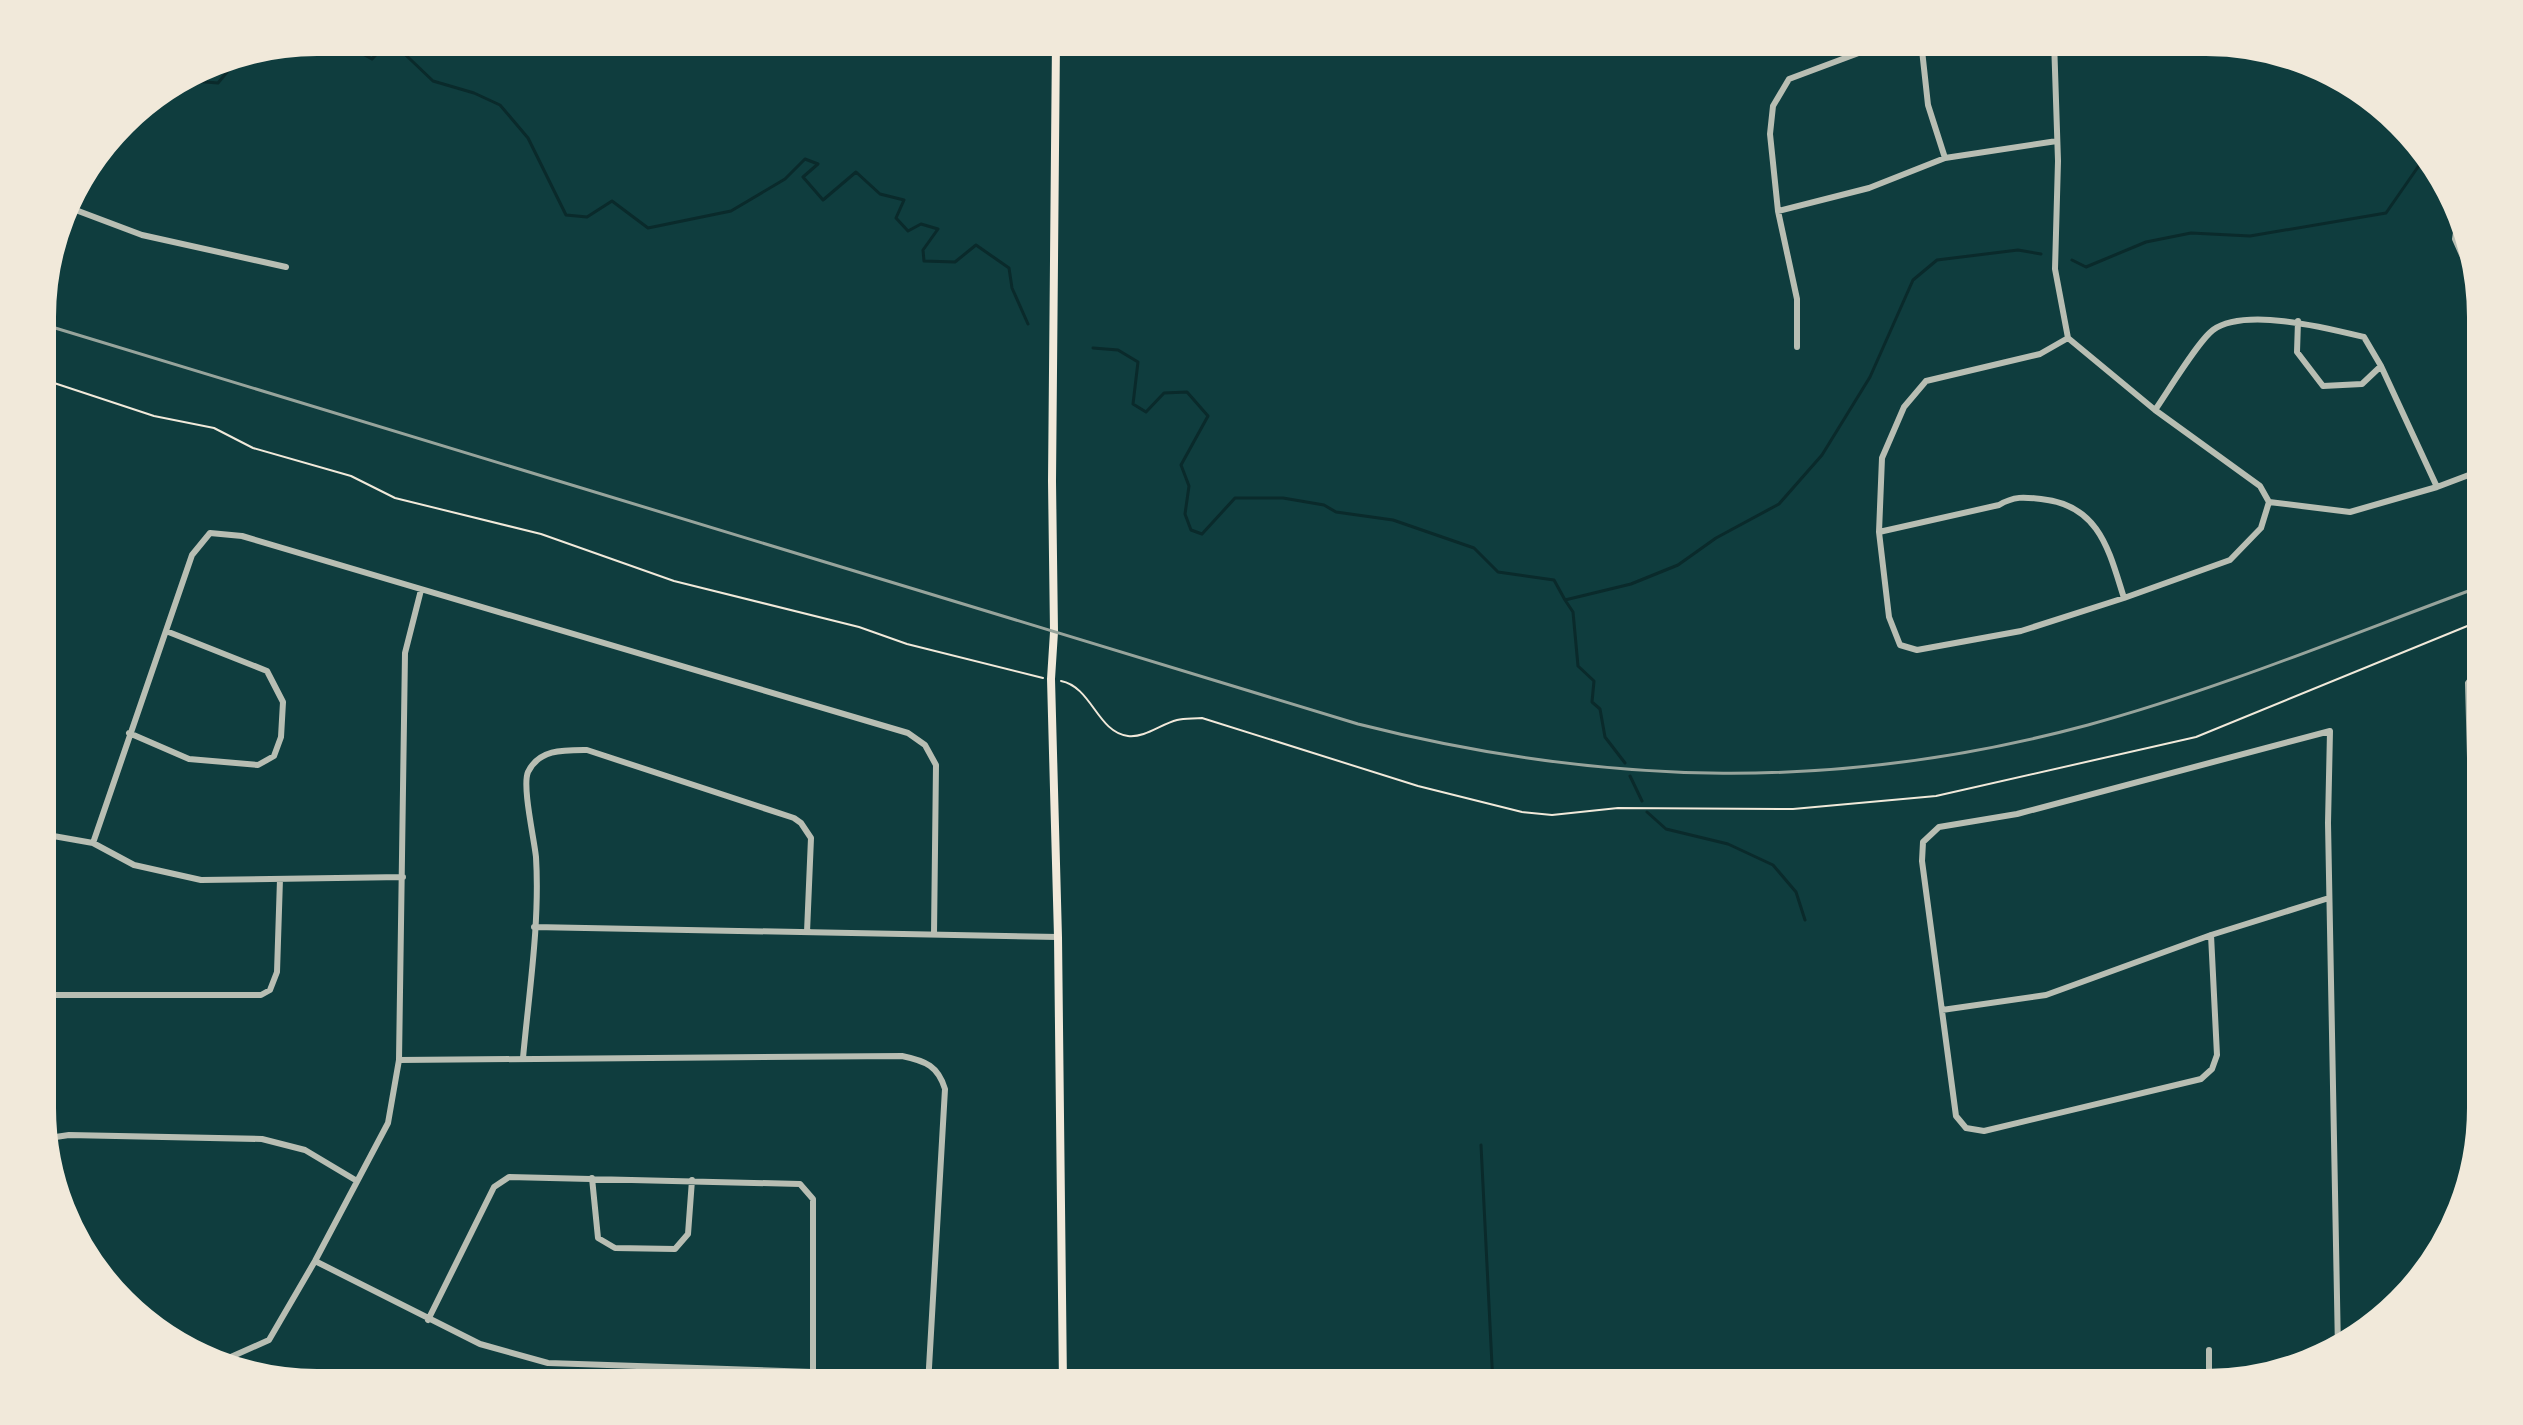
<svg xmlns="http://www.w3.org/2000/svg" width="2523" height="1425" viewBox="0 0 2523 1425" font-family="Karla,sans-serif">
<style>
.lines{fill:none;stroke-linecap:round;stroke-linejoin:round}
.stream{stroke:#0a2a2b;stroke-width:3}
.path{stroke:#f1e9da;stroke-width:2}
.minor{stroke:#b8beb3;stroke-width:6}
.secondary{stroke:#f1e9da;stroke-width:8}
.rail{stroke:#97a49c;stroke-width:3}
.rim{fill:none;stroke:#f1e9da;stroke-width:4}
</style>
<rect width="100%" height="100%" fill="#0f3d3e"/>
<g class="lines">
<path class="stream" d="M390,40L433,81L474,93L500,105L528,138L566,215L587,217L612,201L648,228L731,211L785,179L805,159L818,164L803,177L823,200L856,172L880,194L904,200L896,218L908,231L921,224L938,229L923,250L924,261L955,262L976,245L1009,268L1012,288L1028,324
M278,48L339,41L372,59L390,40
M181,80L218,83L241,55
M2072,260L2086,267L2146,242L2191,233L2250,236L2386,213L2427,154
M1093,348L1118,350L1138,362L1133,404L1146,412L1164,393L1187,392L1208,416L1181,465L1189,486L1185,514L1191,530L1202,534L1235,498H1283L1324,505L1336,512L1393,520L1474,548L1498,572L1554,580L1565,600L1631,584L1678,565L1716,538L1779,504L1822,455L1870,377L1913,280L1937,260L2018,250L2041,254
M1565,600L1573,612L1578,666L1594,681L1592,702L1600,709L1605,737L1625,763
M1630,776L1642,801
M1647,812L1666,829L1728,844L1773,865L1796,892L1805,920
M1481,1145L1493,1385"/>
<path class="path" d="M42,379L154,416L214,428L253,448L351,476L395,498L541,534L674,581L859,627L907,644L1043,678
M1061,681C1092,687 1097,732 1128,736C1145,738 1161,724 1177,720C1185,718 1194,719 1202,718L1418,786L1522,812L1552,815L1618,808L1793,809L1936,796L2196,737L2482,620"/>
<path class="minor" d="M2054,40L2058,161L2055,269L2068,338L2155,410L2260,486L2269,502
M65,206L142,235L286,267
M1778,211L1869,188L1945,158L2057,141
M2457,226L2455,239L2482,300
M2298,321L2297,352L2323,386L2362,384L2381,366
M2068,338L2040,354L1926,381L1904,407L1882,458L1879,532L1889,617L1900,645L1917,650L2021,631L2124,598L2230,560L2261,528L2269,502
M1797,347V299L1778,211L1770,134L1773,106L1789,79L1872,48L1901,43L1922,50L1928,105L1945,158
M2155,410C2167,393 2198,341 2213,330C2245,307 2327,328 2364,337L2381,366L2437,487
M2269,502L2350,512L2437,487L2482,470
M1879,532L1999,505C2014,496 2024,497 2041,499C2100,505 2109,551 2124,598
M129,733L189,759L258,765L274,756L281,737L283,702L267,671L166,631
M42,834L93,843L134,865L201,880L403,877
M93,843L192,555L210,533L242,536L908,733L925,745L936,765L934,934
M534,927L1058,937
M2211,935L2217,1055L2212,1069L2201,1079L1984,1131L1966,1128L1956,1116L1922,861L1923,842L1939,827L2017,814L2330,731L2328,823L2338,1350
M42,995H261L270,990L277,972L280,879
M1942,1010L2046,995L2211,935L2329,898
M523,1058C529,992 540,923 536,857C534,838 522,786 528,772C539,749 564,750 587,750L794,818L801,823L811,838L807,932
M399,1060L902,1056C926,1061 938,1066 945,1089L928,1385
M2480,1132L2468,683L2482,665
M42,1139L69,1135L262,1139L305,1150L357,1181
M592,1178L598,1238L615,1248L675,1249L688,1234L692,1180
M315,1261L480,1344L548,1363L813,1372L908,1385
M428,1320L494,1187L509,1177L800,1184L813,1199V1372
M2209,1350V1384
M224,1360L269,1340L315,1261L388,1123L399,1060L405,653L421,590
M649,1368L650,1385"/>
<path class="secondary" d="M1056,40L1052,481L1054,632L1051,679L1058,937L1063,1385"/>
<path class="rail" d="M42,324L1358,724C1607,787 1839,792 2088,725C2220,689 2354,633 2482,586"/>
</g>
<path d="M0 0H2523V1425H0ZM317 54H2206A263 263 0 0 1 2469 317V1108A263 263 0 0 1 2206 1371H317A263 263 0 0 1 54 1108V317A263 263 0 0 1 317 54Z" fill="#f1e9da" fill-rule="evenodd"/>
<path class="rim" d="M317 54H2206A263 263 0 0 1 2469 317V1108A263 263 0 0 1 2206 1371H317A263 263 0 0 1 54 1108V317A263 263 0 0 1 317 54Z"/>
</svg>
